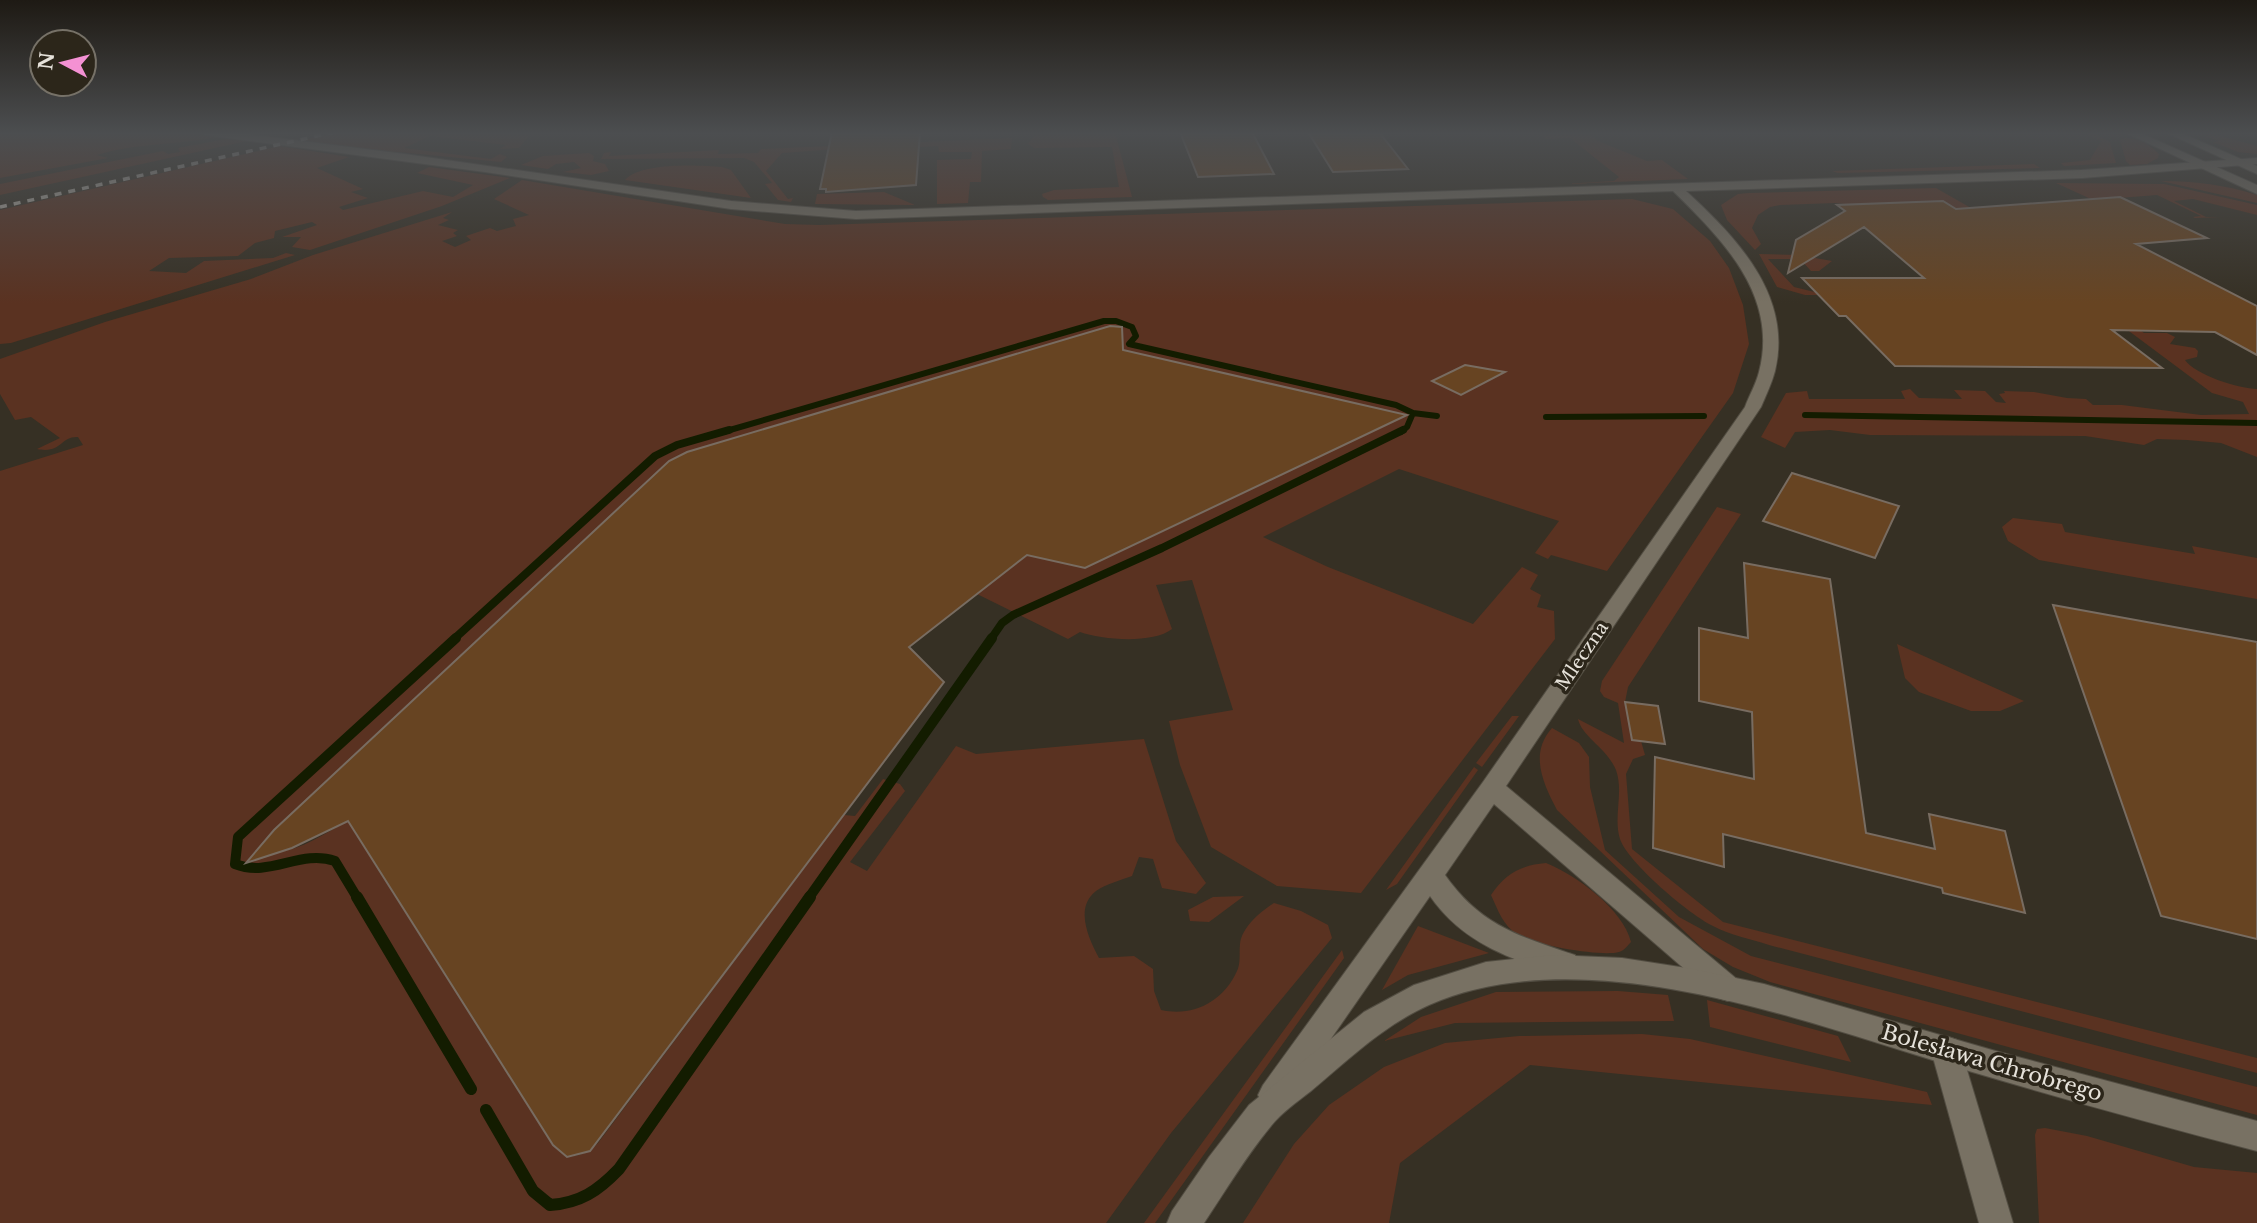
<svg xmlns="http://www.w3.org/2000/svg" width="2257" height="1223" viewBox="0 0 2257 1223" font-family="'Libre Baskerville',serif">
<style>
.green{fill:#5a3221}
.lines{fill:none;stroke-linecap:round;stroke-linejoin:round}
.stream-far3{stroke:#131c00;stroke-width:6}
.stream-far2{stroke:#131c00;stroke-width:8}
.stream-far1{stroke:#131c00;stroke-width:10}
.stream{stroke:#131c00;stroke-width:12}
.building{fill:#674422;stroke:#786c61;stroke-width:2}
.street-casing{stroke:#524d42;stroke-width:2}
.secondary-casing{stroke:#524d42;stroke-width:2}
.street{fill:#787163;fill-rule:evenodd}
.secondary{fill:#787163;fill-rule:evenodd}
.rail{stroke:#b1aca3;stroke-width:3.5;stroke-dasharray:7 7;stroke-linecap:butt}
.labels{text-anchor:middle;dominant-baseline:central;stroke-width:7;stroke-linejoin:round;paint-order:stroke}
.street-label{font-size:18px;fill:#e6e2da;stroke:#2c261a}
.near-street-label{font-size:21px;fill:#e6e2da;stroke:#2c261a}
</style>
<rect width="100%" height="100%" fill="#363024"/>
<path class="green" d="M0,132H181L217,137C178,145 135,143 97,155L108,158L0,178Z
M340,132H532L519,148L500,149L506,145L430,136L404,148L491,159L500,154L507,157L501,162L399,152L393,155L297,141Z
M1037,132H1115L1132,197L1048,200L1043,197L1042,194L1054,190L1119,187L1112,147L1034,148L1028,144Z
M1539,132H1586L1598,141L1647,161L1662,160L1688,179L1563,184L1614,181L1619,177L1570,138L1546,139Z
M2082,132H2091L2110,142L2116,163L2064,166L2061,163L2090,160L2101,141Z
M2190,132H2206L2257,146V154L2238,152L2213,142L2220,141Z
M231,138L247,141L0,195V184L163,151L168,154L180,152L178,148Z
M1012,138L1011,149L982,151L981,182H970L968,203L937,204V160L971,159L972,152H939L938,146L920,147L919,143L782,153L766,171L788,199L793,198L791,202L778,200L765,184L772,183L754,162L744,158L601,159L604,153L611,152L609,156L719,150L718,154L758,153L761,149Z
M2124,138C2136,137 2151,145 2159,154L2158,158L2147,164L2130,165L2126,161L2120,140Z
M280,146L349,157L317,168L363,189L351,192L368,198L339,207L343,210L423,191L453,197L473,185L417,173L429,167L510,178L442,206L310,250L292,247L301,237H282L317,225L312,222L275,231L274,238L255,243L238,256L169,258L149,271L186,273L204,261L273,258L286,253L295,255L11,343L0,344V210Z
M589,153L594,156L593,161L605,164L609,171L591,175L563,172L581,168L574,162L556,164L548,169L521,165L543,156Z
M2034,164L2040,168L1838,173L1832,171Z
M722,167L731,170L751,198L625,180C641,162 698,165 722,167Z
M522,180L785,224L819,225L1632,199L1673,209L1710,241L1729,268L1743,305L1749,344L1733,393L1607,571L1551,555L1548,559L1535,553L1559,521L1399,469L1263,537L1328,567L1473,624L1522,567L1538,575L1530,589L1541,595L1537,607L1554,611L1555,639L1361,893L1277,886L1211,847L1180,765L1169,721L1233,710L1192,580L1156,585L1172,629C1153,644 1102,640 1080,632L1068,639L977,594L1027,555L1085,568L1393,421L1398,414L1106,347L1120,328L1110,326L687,452L669,461L273,851C296,854 327,832 348,821L553,1145L566,1157C580,1156 588,1153 598,1143L844,815L855,816L883,779L900,784L905,791L850,862L867,871L956,746L976,754L1144,739L1176,841L1206,883L1196,894L1162,888L1153,859L1139,857L1132,876C1121,880 1106,884 1096,891C1074,908 1089,939 1099,958L1134,956L1153,969L1154,991L1161,1010C1193,1017 1223,1002 1237,971C1241,963 1239,952 1240,944C1242,927 1260,912 1274,903L1301,911L1328,925L1332,938L1171,1133L1106,1223H0V471L83,445L78,437C60,436 62,454 37,449L60,438L31,417L15,420L0,394V359L105,322L251,279L313,255L452,212L443,218L449,220L438,225L458,230L453,233L457,236L442,241L455,247L471,240L466,236L490,228L497,231L516,226L513,219L529,215L494,199Z
M2161,181C2194,181 2226,185 2257,195V203Z
M2056,183L2164,184L2257,205V215L2193,199L2174,201L2206,217H2220L2195,218L2193,217L2201,216L2157,195L2093,200Z
M1936,188L1999,224L2144,333H2167L2175,337L2170,344L2195,348L2198,351L2197,357L2185,360C2195,375 2240,389 2257,389V457L2221,443L2187,440L2157,439L2144,445L2085,436L1870,435L1830,430L1795,432L1785,448L1761,437L1786,393L1807,391L1809,399H1905L1901,391L1910,389L1919,398L1962,399L1954,390L1985,391L1996,402L2006,403L1999,394L2005,393L2004,391L2034,392L2067,398L2086,399L2093,405H2122L2201,415L2249,414L2243,402L2212,393L1988,226L1943,201L1866,206L1835,203L1780,205L1770,207L1758,215L1752,228L1761,244L1755,250L1727,220L1721,205L1738,194L1749,193Z
M884,192L915,205L815,204L817,194Z
M1759,254L1798,255L1832,261L1819,271H1811L1800,259H1768L1794,287L1827,295H1805L1777,287Z
M1717,507L1741,514L1628,687L1625,702L1632,739L1641,741L1645,755L1633,759L1626,774L1632,849L1723,922L2257,1058V1073L1769,945C1751,939 1730,935 1713,926C1690,915 1628,863 1620,839C1613,816 1624,793 1616,770C1607,748 1582,737 1578,719L1624,743L1618,703L1604,697L1600,691L1602,681Z
M2013,518L2062,524L2065,532L2195,554L2192,546L2257,558V599L2039,560L2008,541L2002,527Z
M1897,644L2024,701L2000,711H1971L1919,692L1905,678Z
M1512,716H1519L1482,767L1476,763Z
M1552,728L1579,743L1589,757L1590,787L1605,850L1679,917L1751,956L2257,1087V1115L1770,982L1733,967L1703,949L1557,810C1543,783 1529,754 1552,728Z
M1474,767L1478,770L1397,884L1386,890Z
M1546,863C1576,875 1623,909 1631,942C1627,946 1625,950 1619,952C1602,957 1533,945 1518,935C1503,926 1498,910 1491,895C1505,874 1521,865 1546,863Z
M1244,896L1209,922L1190,921L1188,910L1213,897Z
M1418,926L1489,953L1408,975L1382,990Z
M1342,950L1344,958L1155,1223H1144Z
M1618,991L1668,995L1674,1021L1455,1023L1384,1041L1421,1017L1496,992Z
M1707,1000L1838,1036L1851,1062L1710,1027Z
M1642,1034L1690,1039L1927,1092L1932,1105L1530,1065L1400,1163L1389,1223H1243L1294,1144L1329,1105L1384,1067L1445,1043L1519,1036Z
M2045,1128L2087,1136L2194,1167L2257,1173V1223H2039L2035,1135L2037,1129Z"/>
<g class="lines">
<path class="stream-far3" d="M1805,415L2257,423
M1546,417L1704,416
M723,432L1104,321H1116L1132,327L1136,336L1129,344L1396,405L1413,413L1437,416
M1401,432L1407,427L1413,413"/>
<path class="stream-far2" d="M454,639L655,456L677,445L729,430
M991,639L1002,623L1013,615L1162,548L1403,430"/>
<path class="stream-far1" d="M358,899L335,861C300,849 270,878 235,864L238,837L456,638
M808,899L992,638"/>
<path class="stream" d="M357,897L471,1089
M486,1110L533,1191L550,1205C580,1203 598,1191 619,1169L810,897"/>
</g>
<path class="building" d="M832,132H920L916,185L826,192V189H820Z
M1180,132H1252L1274,174L1198,177Z
M1308,132H1379L1408,169L1333,172Z
M2120,197L2207,238L2136,244L2257,306V355L2215,332L2112,330L2162,368L1895,366L1846,316H1839L1802,278H1924L1864,227L1788,273L1796,240L1845,211L1837,205L1943,201L1956,209Z
M1110,326L1122,327L1123,350L1407,415L1085,568L1027,555L909,647L944,682L590,1151L567,1157L553,1145L348,821L292,848L246,863L274,830L669,461L687,452Z
M1465,365L1505,372L1461,395L1432,381Z
M1792,473L1899,506L1875,558L1763,521Z
M1744,563L1830,579L1866,833L1935,849L1929,814L2005,831L2025,913L1943,893L1942,888L1723,834L1724,867L1653,848L1655,757L1754,779L1752,712L1699,701V628L1748,638Z
M2053,605L2257,642V939L2161,916Z
M1625,702L1658,706L1665,744L1632,740Z"/>
<g class="lines">
<defs>
<path id="street" d="M200,132H231L405,154L731,201L856,211L2082,170L2257,158V164L2082,178L1686,191C1737,238 1793,296 1775,371C1772,383 1766,395 1761,407L1506,786L1738,980L1742,989L1738,998L1728,1001L1718,998L1494,804L1445,875C1481,926 1519,936 1575,955L1579,964L1575,973L1565,976C1513,960 1463,944 1430,896L1285,1105L1274,1109L1263,1105L1258,1095L1263,1085L1483,782L1745,407C1749,396 1756,384 1759,372C1779,296 1723,240 1673,191L856,219L731,209L485,172L205,135Z
M1946,1036L1957,1040L1961,1050L2013,1223H1979L1931,1050L1935,1040Z"/>
<path id="secondary" d="M2124,132H2138L2257,185V194Z
M2165,132H2179L2257,166V174Z
M1553,955L1622,958L1693,969L1764,984L1999,1052L2257,1121V1151C2158,1125 2060,1098 1962,1069C1807,1023 1587,936 1429,1005C1384,1025 1348,1060 1311,1091C1297,1102 1282,1112 1271,1126C1246,1156 1226,1190 1204,1223H1167L1172,1211L1209,1157L1249,1105L1364,1012L1414,985L1486,962Z"/>
</defs>
<use href="#street" class="street-casing"/>
<use href="#secondary" class="secondary-casing"/>
<use href="#street" class="street"/>
<use href="#secondary" class="secondary"/>
<path class="rail" d="M0,207L335,132"/>
</g>
<linearGradient id="sky" x2="0" y2="1"><stop stop-color="#1e1a14"/><stop offset="0.44" stop-color="#4c4e50"/><stop offset="1" stop-color="#4c4e50" stop-opacity="0"/></linearGradient>
<rect width="2257" height="303" fill="url(#sky)"/>
<g class="labels">
<g class="street-label">
<text transform="translate(1582 656) rotate(-56)">Mleczna</text>
</g>
<g class="near-street-label">
<text transform="translate(1992 1063) rotate(16)">Bolesława Chrobrego</text>
</g>
</g>
<g transform="translate(63 63) rotate(277)"><circle r="33" fill="#2c261a" stroke="#767167" stroke-width="2"/>
<path d="M0-5L12 26L0 18L-12 26Z" fill="#f491d3"/>
<text y="-10" font-size="19" font-weight="bold" text-anchor="middle" fill="#e6e2da">N</text>
</g>
</svg>
